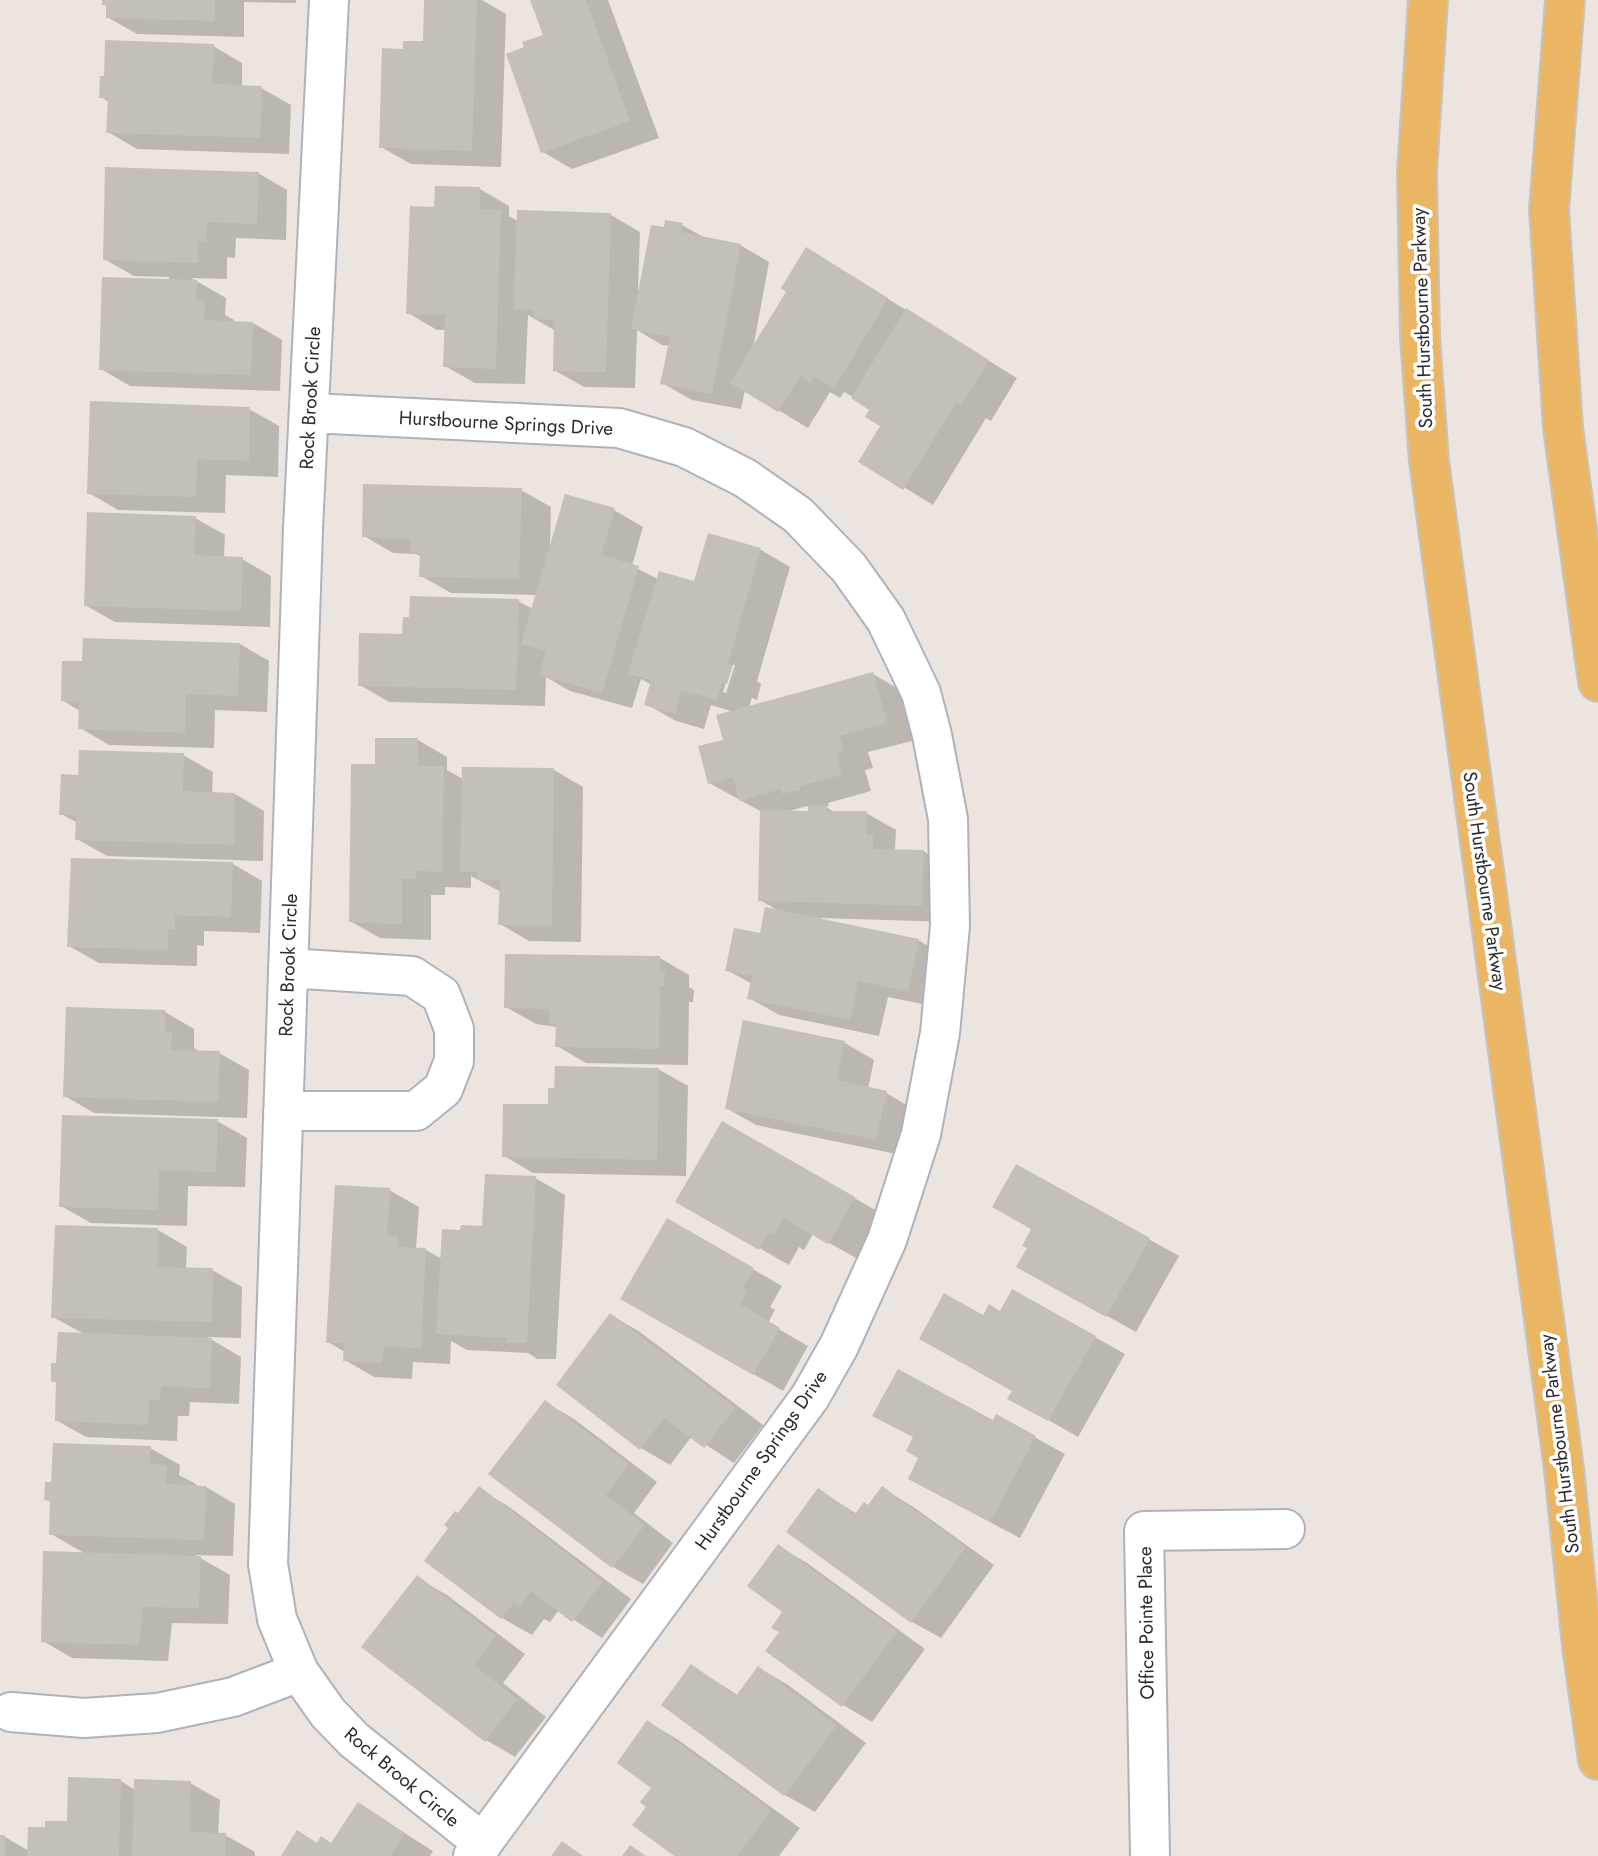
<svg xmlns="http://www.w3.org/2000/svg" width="1598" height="1856" viewBox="0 0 1598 1856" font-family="Jost,sans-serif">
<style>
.shadow{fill:#0003;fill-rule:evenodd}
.building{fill:#c5bfb9}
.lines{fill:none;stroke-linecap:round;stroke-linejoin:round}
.minor-casing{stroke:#aeb3bb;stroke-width:42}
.major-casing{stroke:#c4c4c4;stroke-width:42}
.minor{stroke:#fff;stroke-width:38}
.major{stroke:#ebb664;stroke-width:38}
.labels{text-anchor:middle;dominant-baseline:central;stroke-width:7;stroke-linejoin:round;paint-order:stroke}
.street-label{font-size:19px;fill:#2b2b2b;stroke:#fff}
</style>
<rect width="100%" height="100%" fill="#ece4de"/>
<path class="shadow" d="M104,0H296V3L244,2V37L137,34L107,17L108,7L104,4Z
M426,0H482L506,14L501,167L411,164L381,147L404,51L424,43Z
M532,0H608L659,138L572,169L543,152L526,48L546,36Z
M213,46L242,63V87L261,88L291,105L289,154L137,149L108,132L109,102L101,97Z
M258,173L287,190L286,240L236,238L235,258L227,257V279L191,278L226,298L225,315L234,320V323H253L282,340L280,391L130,386L101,369L169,281V277L134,276L104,259Z
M480,189L509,206V216L519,222L611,215L640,232L638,290H640L666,229L682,225L705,238L740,245L769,262L753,349L836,267L1017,378L991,421L986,418L933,505L861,461L882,426L872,409L853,397L844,392L840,398L830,392L808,428L745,390L741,409L692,400L662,383L670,346L662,345L637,330L635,388L584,387L554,370L556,331L528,315L525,384L475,383L445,366L447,330H437L408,313L436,209Z
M249,409L279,426L278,477L226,475L225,513L118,510L89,493Z
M521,490L551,507L550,548L614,510L643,527L632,566L658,579L695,583L709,535L761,550L790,567L757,681L761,684L757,700L752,698L749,707L873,674L902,691L916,740L868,752L873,768L865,770L871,791L828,803L829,806L826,807L836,813H866L896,830L895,850L923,851L953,868L951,922L821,918V920L918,940L947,957L937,1007L888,997L879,1036L779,1015L749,998L752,984L727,970L761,935L777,910L760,900L762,812L709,783L734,712L711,705L704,729L676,721L646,704L652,685L641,679L632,708L570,691L546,677L545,706L389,702L360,685L404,636L518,601L533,609L537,595L451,593L421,576L422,557L416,554L393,553L364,536ZM731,665H735L726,693L723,692ZM807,806L809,808V812L789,811Z
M195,518L225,535L224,558L242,559L271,576L270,627L115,622L85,605Z
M240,644L269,661L267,712L215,710L214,748L109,745L80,728V711L62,700Z
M418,740L447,757V770L463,779L554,770L583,787L581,942L529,941L500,924L501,892L471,876V888L445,887V895H431V940L380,938L350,921L377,766Z
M183,755L213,772L212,794H235L264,811L263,861L107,856L77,839L78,823L61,814L80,777Z
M233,864L262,881L260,933L204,931V946L197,945V966L99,963L69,946Z
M660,958L689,975V987L694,990L693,1002H689L688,1065L586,1063L557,1046V1027L536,1024L506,1007Z
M165,1012L194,1029V1048L201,1052L219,1053L249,1070L247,1118L94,1113L65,1096Z
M744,1022L845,1043L874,1060L868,1089L886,1093L915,1110L906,1156L756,1125L726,1108Z
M658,1069L688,1086L686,1176L533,1173L504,1156L549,1106Z
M217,1121L247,1138L245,1187L188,1186L187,1226L91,1223L61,1206Z
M723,1123L884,1215L858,1259L813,1234L804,1250L799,1247L789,1265L678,1201Z
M1017,1166L1179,1256L1136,1332L1048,1283L1029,1248L1034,1229Z
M535,1178L565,1195L556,1359H537L528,1353L467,1350L451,1341L450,1364L413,1362L412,1379L374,1377L345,1360V1352L328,1342L389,1190L419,1207L416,1249L426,1250L442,1259L462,1232L483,1228Z
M667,1220L782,1286L770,1307L775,1310L768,1323L808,1346L783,1391L622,1298Z
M158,1230L187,1247L186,1269L212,1270L242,1287L241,1338L207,1337L241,1357L239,1404L190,1402L189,1416H178L177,1441L86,1437L56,1420L57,1383L53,1381L58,1365L84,1334L53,1317Z
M1013,1291L1125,1354L1078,1437L1010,1398L1014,1391L983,1318L1001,1313Z
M611,1315L640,1332L763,1425L734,1463L692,1436L670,1465L641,1448Z
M545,1402L574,1419L657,1482L634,1513L673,1543L643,1584L613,1567L490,1473Z
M996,1416L1065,1454L1020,1538L939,1495Z
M150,1448L180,1465L179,1475L196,1484V1487H206L235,1504L233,1556L195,1555L230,1575L228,1624L172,1623L168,1661L72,1658L43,1641L86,1554L51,1534L52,1503L46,1499L53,1483Z
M479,1489L508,1506L631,1599L602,1638L559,1610L550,1622L544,1619L532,1635L502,1618L426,1560Z
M883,1489L912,1506L994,1565L941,1638L912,1622L819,1490L857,1514L869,1507Z
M778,1546L807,1563L925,1649L872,1722L843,1705L781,1632L785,1612Z
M417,1578L447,1595L525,1654L503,1683L546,1717L515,1757L486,1740Z
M692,1666L739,1696L759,1668L788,1685L866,1743L815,1812L785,1795L663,1705Z
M648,1722L677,1739L800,1828L779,1856H677L649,1806L653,1787Z
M121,1781L135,1790L190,1783L220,1800L218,1835H225L255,1852V1856H0V1837H5L29,1851L47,1829L69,1823Z
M358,1804L433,1851L430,1856H283L318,1844H332Z"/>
<path class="building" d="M102,0H215V21L106,18V5H102Z
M424,0H477L472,151L379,148L382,48L403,49V41H423Z
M530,0H586L630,121L541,153L506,54L524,47L522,42L543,35Z
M105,40L214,44L212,84L262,86L260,138L106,133L108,98H99L100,76H104Z
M105,167L259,172L257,224L207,222L206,242L198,241V263L103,260Z
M435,186L480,187V209L501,210L496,369L443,367L445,315L406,314L410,206L434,207Z
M517,210L611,213L606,372L553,371L554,320L533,319V310L514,309Z
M665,220L683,223L681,232L741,244L712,394L660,384L670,337L631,329L651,225L664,227Z
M806,247L888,298L834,388L814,376L810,383L800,376L778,412L730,383L786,292L781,288Z
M102,277L197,280L196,301H205L204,320L253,322L251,375L99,370Z
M906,308L989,360L961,405L956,403L903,490L858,462L880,426L865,417L869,410L851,398Z
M90,401L250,407L249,461L197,459L196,497L87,494Z
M363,484L522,488L519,579L419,577L420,553L410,552V539L362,537Z
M565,494L615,508L601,555L639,566L602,693L539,675L546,651L521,644Z
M87,512L196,516L194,555L243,557L241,611L84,606Z
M708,533L761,548L728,664L733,665L727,684L722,683L717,700L681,690L675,714L644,705L651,680L628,674L659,571L694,581Z
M410,596L519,599L516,690L358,686L359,633L402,634L403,617H409Z
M83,638L240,643L238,696L186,694L185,733L78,729L79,702L61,701L62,661H82Z
M873,672L887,723L840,736L844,751L837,754L842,775L800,786V790L782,794L781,789L739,801L733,777L708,784L698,746L723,740L716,715Z
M375,738H418V766H444L442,872L416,871V879H402V924L349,922L351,764H375Z
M79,750L184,753L183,791L235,793L234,845L75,840L76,815H59L61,774L78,775Z
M462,767L554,768L552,926L498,925L500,880H477V872H460Z
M808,805H826V811H867L866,835H873V849L924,850L922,906L758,901L760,810L808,811Z
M71,858L233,862L231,917L175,915V930L168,929V950L67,947Z
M765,907L919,939L908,991L858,981L850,1020L747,999L752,976L725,971L734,928L760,933Z
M505,954L660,956V971H665L664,986H660L659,1049L555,1047L556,1024H549V1009L504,1008Z
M66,1007L165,1010V1032L172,1033L171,1050L220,1051L218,1102L63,1097Z
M743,1020L845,1041L837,1080L887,1091L876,1140L725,1109Z
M555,1066L659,1068L657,1160L502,1157L503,1104H548V1088H554Z
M62,1115L218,1119L216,1172L159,1170L158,1210L59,1207Z
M722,1121L855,1197L828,1244L783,1218L774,1235L769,1232L759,1250L675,1202Z
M1016,1164L1150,1238L1106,1317L1016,1267L1027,1248L1022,1246L1031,1229L992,1207Z
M485,1174L536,1176L527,1343H506V1338L436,1334L442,1229L460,1230L461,1225L482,1226Z
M335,1185L390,1188L387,1236H397V1247L426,1248L421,1348L384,1346L382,1363L343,1361L344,1343H326Z
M667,1218L754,1268L742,1289L747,1292L740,1304L780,1328L753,1375L620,1299Z
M55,1225L158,1228L157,1267L213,1268L212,1322L51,1318Z
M1012,1289L1096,1336L1048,1421L1007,1399L1012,1391L919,1339L944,1293L983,1315L989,1304L1000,1311Z
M610,1313L735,1407L704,1448L664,1418L640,1450L556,1385Z
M58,1332L212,1338L210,1388L161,1386L160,1400H149L148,1425L55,1421L56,1382H51V1363H56Z
M898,1369L993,1420L996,1414L1036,1436L990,1522L908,1479L918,1458L906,1451L913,1437L872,1416Z
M545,1400L629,1464L606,1495L645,1525L612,1568L488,1474Z
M53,1443L151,1446L150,1464L167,1465L166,1484L206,1486L204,1540L49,1535L50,1501L44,1500L45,1482H51Z
M479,1486L603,1581L572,1622L531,1591L520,1607L514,1603L501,1619L424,1561L448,1528L444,1525L455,1511L458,1513Z
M882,1486L966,1547L911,1623L786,1532L818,1488L855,1514L864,1502L868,1505Z
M778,1544L897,1631L842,1707L765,1651L779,1632L771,1628L782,1612L747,1586Z
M43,1551L201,1556L199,1608L143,1607L139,1645L41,1642Z
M417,1575L496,1636L474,1665L517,1699L485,1742L361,1647Z
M691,1664L736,1696L758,1666L837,1725L784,1796L661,1705Z
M647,1720L771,1810L738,1856H674L632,1825L646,1807L640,1802L651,1788L617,1763Z
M68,1777L121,1779L119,1856H27L28,1827H45V1821H67Z
M134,1779L191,1781L189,1832L226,1833L225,1856H132Z
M358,1802L405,1833L390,1856H281L297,1830L317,1843L321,1836L331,1843Z
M0,1835H5V1856H0Z
M562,1841L583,1856H551Z
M630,1845L646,1856H622Z"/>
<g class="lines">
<defs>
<path id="minor" d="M329,0L303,529L268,1564L277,1619L299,1672L328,1713L354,1740L483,1843
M310,413L619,428L684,447L745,478L798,515L849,568L886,620L921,693L932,735L948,819L950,926L940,1033L921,1134L887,1240L839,1346L810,1397L473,1856
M283,1111H416L443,1089L454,1061V1029L441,995L412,976L288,968
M11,1712L84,1718L157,1713L233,1697L299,1672
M1150,1856L1144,1531L1285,1529"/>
<path id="major" d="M1428,0L1417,172L1420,337L1429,461L1564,1469L1582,1646L1598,1760
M1565,0L1549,210L1563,428L1598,682"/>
</defs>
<use href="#minor" class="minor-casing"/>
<use href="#major" class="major-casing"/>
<use href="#minor" class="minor"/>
<use href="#major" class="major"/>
</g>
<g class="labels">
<g class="street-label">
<text transform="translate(1422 318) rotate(-92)">South Hurstbourne Parkway</text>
<text transform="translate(310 398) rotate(-87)">Rock Brook Circle</text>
<text transform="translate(506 423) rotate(3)">Hurstbourne Springs Drive</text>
<text transform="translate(1485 881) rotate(82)">South Hurstbourne Parkway</text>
<text transform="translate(288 965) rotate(-88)">Rock Brook Circle</text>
<text transform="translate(1559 1444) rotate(-97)">South Hurstbourne Parkway</text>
<text transform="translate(761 1460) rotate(-55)">Hurstbourne Springs Drive</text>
<text transform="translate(1146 1623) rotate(-91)">Office Pointe Place</text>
<text transform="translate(402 1777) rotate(40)">Rock Brook Circle</text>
</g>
</g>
</svg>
